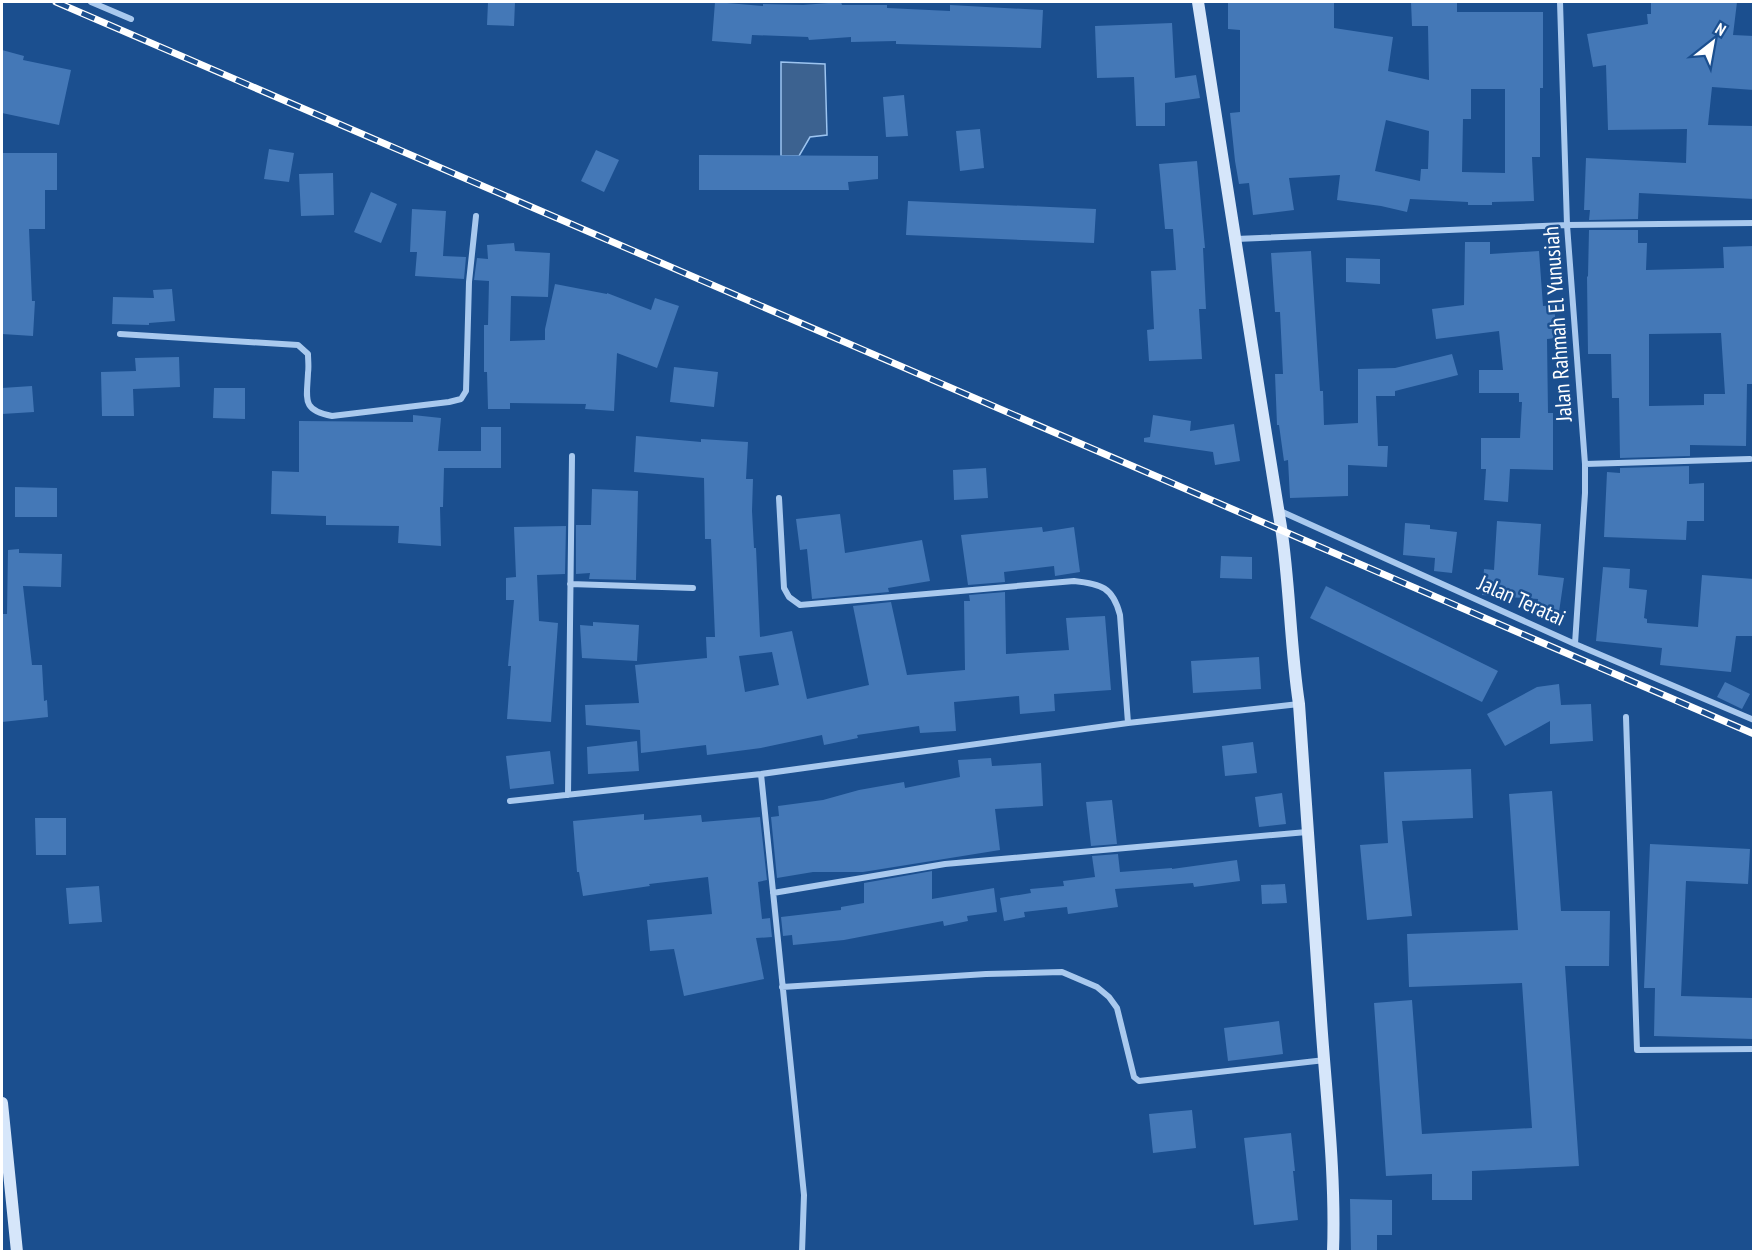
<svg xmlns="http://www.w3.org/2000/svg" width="1755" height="1253" viewBox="0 0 1755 1253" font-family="'PT Sans Narrow',sans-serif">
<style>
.water{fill:#3c6290;stroke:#9cc4f0;stroke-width:1.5}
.building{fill:#4478b7;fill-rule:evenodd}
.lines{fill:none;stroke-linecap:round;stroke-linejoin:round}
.street{stroke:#a9c9ee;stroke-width:6}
.secondary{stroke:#d6e6fa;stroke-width:12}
.rail-casing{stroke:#fff;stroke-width:7}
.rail{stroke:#1b4f8f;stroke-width:4.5;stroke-dasharray:14;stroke-linecap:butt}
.labels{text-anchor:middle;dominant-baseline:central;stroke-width:5;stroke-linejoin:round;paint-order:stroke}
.street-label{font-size:22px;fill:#fff;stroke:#1b4f8f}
</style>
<rect width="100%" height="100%" fill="#1b4f8f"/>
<path class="water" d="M781,62L825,64L827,135L810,137L799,156H781Z"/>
<path class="building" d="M488,2H515L514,26L487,25Z
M715,2L763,6V4L803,5L841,2L842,5H887V8L950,11V5L1043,10L1041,48L896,44V41L851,42V37L809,40L808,37L752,35L751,44L712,41Z
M1228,2H1334V28L1393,37L1388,71L1429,80L1428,26H1412L1411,2H1457V12H1543V88H1540V157H1532L1534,201L1492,202V205H1468V202L1410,199L1407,212L1381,206L1337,200L1340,175L1289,178L1294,210L1253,215L1249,183L1239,184L1235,161L1230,113L1240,112V30L1228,29ZM1471,89H1505V173L1462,172L1463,119H1471ZM1386,120L1429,131L1428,169H1421L1420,181L1375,171Z
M1651,2H1737L1733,35L1754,36V90L1712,87L1708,125L1754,126V199L1639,193L1638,219L1589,220L1590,210H1584L1586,158L1686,163L1687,129L1608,130L1606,65L1593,67L1587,34L1648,24L1647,14H1651Z
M1172,23L1175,78L1196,75L1200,98L1165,103V126H1136L1134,77L1097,78L1095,26Z
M2,50L24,56L23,60L71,70L59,125L2,113Z
M904,95L908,136L886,137L883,97Z
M980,129L984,168L960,171L956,131Z
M269,149L294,153L289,182L264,179Z
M596,150L619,160L604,192L581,181Z
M2,153H57V190H45V229H29L32,301H35L33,336L2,334Z
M699,155L878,156V179L848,182L849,190H699Z
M1197,161L1205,248H1203L1206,309H1199L1202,359L1149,361L1147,330L1154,329L1151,271L1176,270L1173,229H1165L1159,164Z
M333,173L334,215L301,216L299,174Z
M371,192L397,204L381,243L354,232Z
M908,201L1096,209L1094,243L906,235Z
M412,209L446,211L443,256L466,257L464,279L415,276L417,252H410Z
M1589,230H1638V243H1647L1646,270L1724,268L1723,247L1754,246V384H1747L1746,446L1690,445V456L1620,458L1619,398H1612L1611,354H1588L1587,277L1588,276ZM1721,333L1725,394H1704V405L1649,406V334Z
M1465,242H1490V254L1539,251L1543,306L1554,305L1557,338L1547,339L1548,413H1553V470L1510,469L1508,502L1484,500L1486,469H1481V438H1520L1522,402H1519V393H1479V370H1503L1499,331L1436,339L1432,309L1464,305Z
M514,243L515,251L550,253L548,297L511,296L510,341L545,340V329L555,284L607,294V293L651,310L655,298L679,306L657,368L617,353L614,411L585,409L586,404L510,403V409H488L487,372H484V325H488L489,281L474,280L477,258L488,259L487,245Z
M1311,251L1320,391H1323L1324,425L1358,423V369L1395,368L1452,354L1458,375L1395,391V396H1376L1378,446H1388L1387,467L1348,465V496L1290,498L1288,460L1284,461L1279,425H1277L1275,374H1283L1280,312H1275L1271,253Z
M1346,258L1380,259V284L1346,282Z
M172,289L175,321L149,323V325L112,324L113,297L154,298L153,290Z
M179,357L180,387L133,389L134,416H102L101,372L136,371L135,358Z
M674,367L718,372L714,407L670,402Z
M32,386L34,412L2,414V388Z
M214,388H245V419L213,418Z
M413,415L441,418L438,451H481V427H501V468H444L443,507H440L441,546L398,543L399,526L326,525V516L271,514L272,471L299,472V421L413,422Z
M1153,415L1191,421L1190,431L1234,424L1240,461L1215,465L1213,452L1144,442V438L1150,437Z
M636,436L701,442V439L748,442L746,479H753L752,511L754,548H756L760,637L792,631L807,699L869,685L853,606L891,602L907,675L965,670L964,601H970L969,595L1005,592L1006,654L1069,650L1066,618L1105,616L1111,690L1054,694L1055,711L1020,714L1019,696L954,702L956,731L920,733L919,726L857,735L858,738L824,745L822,735L761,748L707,755L706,745L641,753L640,730L586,725L585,705L639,703L635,665L707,658L706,637H715L711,539H705L704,478L634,472ZM772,652L779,685L745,692L739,656Z
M1689,466V484L1704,483V521H1687L1686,540L1604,537L1607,472L1620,473V468Z
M986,468L988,498L954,500L953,470Z
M15,487L57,488V517H15Z
M592,489L638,491L636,580L589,579L590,573L576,574V525H591Z
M840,514L845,553L922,540L930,581L888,588L889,592L812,599L807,549L800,550L796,519Z
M1497,521L1541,524L1538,575L1564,578L1559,612L1537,609L1538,599L1482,595L1484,569L1494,570Z
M1405,523L1430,525V529L1457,532L1452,573L1434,571L1435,558L1403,555Z
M566,526L565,574L537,575L539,621L558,623L551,722L507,719L511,666H508L514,600H506V578L516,577L514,527Z
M1042,527L1043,532L1074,527L1080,572L1055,576L1054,566L1004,572L1005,582L968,585L961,535Z
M19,549V553L62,554L61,587L23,586L32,665H42L44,701L47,700L48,717L2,722V614H7L8,550Z
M1221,556L1252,557V579L1220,578Z
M1603,567L1630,569L1629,588L1647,590L1644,618L1647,619V623L1698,627L1702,575L1754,579V636H1736L1731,672L1660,665L1662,648L1596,641Z
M1326,586L1498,671L1482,702L1310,618Z
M593,622L639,625L637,661L582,658L580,625L593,626Z
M1259,657L1261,689L1193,693L1191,661Z
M1725,682L1750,694L1742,709L1717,697Z
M1559,684L1561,705L1591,704L1593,741L1550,744V721L1505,746L1487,714L1537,687Z
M637,741L639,771L588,774L587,747Z
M1253,742L1257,773L1225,776L1222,746Z
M550,751L554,784L510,789L506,756Z
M991,758L992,766L1041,763L1043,806L995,809L1000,850L863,872H813L777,878L771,817L779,816L778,806L823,800L859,790L904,782L905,788L960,777L958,760Z
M1471,769L1473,818L1402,821L1412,916L1367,920L1360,845L1388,843L1384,772Z
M1552,791L1561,911H1610L1609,966H1565L1579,1166L1472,1171V1200H1432V1174L1386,1176L1374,1003L1412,1000L1422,1134L1532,1128L1522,983L1409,987L1407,934L1518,930L1509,794Z
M1282,793L1286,824L1259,827L1255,797Z
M1112,800L1117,844L1091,846L1086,802Z
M644,814V820L701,815L702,822L760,817L767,880L758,882L762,919L770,918L772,937L756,938L764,979L684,996L674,949L650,951L647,920L712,914L708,877L649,884L650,886L583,896L579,872H577L573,821Z
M35,818H66V855H36Z
M1650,844L1750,849L1748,884L1686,881L1681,996L1754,998V1039L1654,1036L1655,988H1644Z
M1118,854L1120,872L1172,868V869L1237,860L1240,881L1194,887L1193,883L1115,889L1118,907L1068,914L1067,907L1024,912L1025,917L1004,921L1000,898L1031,893L1030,889L1064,886L1063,881L1095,877L1092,856Z
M932,871V899L994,888L997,912L967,916L968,921L944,926L943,921L844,940L793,945L792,935L783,936L781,917L841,910V907L864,903V883Z
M1285,884L1287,903L1262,904L1261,885Z
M99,886L102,922L69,924L66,888Z
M1279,1021L1283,1054L1228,1061L1224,1028Z
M1192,1110L1196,1148L1153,1153L1149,1114Z
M1291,1133L1295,1171H1293L1298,1220L1254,1225L1244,1138Z
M1350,1199L1392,1200V1235H1377V1251H1351Z"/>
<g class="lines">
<path class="street" d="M91,2L131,19
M1560,2L1567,225L1585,464V493L1575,644
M1236,239L1567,225L1754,223
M120,334L298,345L308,354C308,360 309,367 308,373C307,399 301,410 332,416L449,402L461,399L466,391L469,282L476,216
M1585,464L1750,459
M779,498L784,588L789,597L800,605L1074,581C1101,584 1113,587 1120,615L1128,723
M1278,510L1575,644L1754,720
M570,584L693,588
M1626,717L1637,1050L1754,1049
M761,774L804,1195L802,1252
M568,795L572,456
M510,801L761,774L1128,723L1299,704
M773,893L945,864L1307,832
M782,987L986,974L1062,972L1097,987L1109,997L1117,1008L1134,1077L1139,1081L1325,1060"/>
<path class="secondary" d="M1198,2C1224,177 1253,352 1281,527C1290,586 1290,645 1299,704C1306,804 1313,905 1320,1005C1325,1087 1336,1169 1333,1252
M2,1103L17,1252"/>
<defs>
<path id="rail" d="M56,2L1754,734"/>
</defs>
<use href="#rail" class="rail-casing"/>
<use href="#rail" class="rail"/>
</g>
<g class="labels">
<g class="street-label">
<text transform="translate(1557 324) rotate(-94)">Jalan Rahmah El Yunusiah</text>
<text transform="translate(1522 600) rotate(24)">Jalan Teratai</text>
</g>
</g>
<rect width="1755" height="1253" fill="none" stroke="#ffffff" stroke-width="6"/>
<g transform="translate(1713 42) rotate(31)" stroke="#1b4f8f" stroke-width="4.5" paint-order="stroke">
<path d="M0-4.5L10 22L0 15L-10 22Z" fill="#ffffff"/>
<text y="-9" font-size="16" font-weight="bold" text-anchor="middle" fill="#ffffff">N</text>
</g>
</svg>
